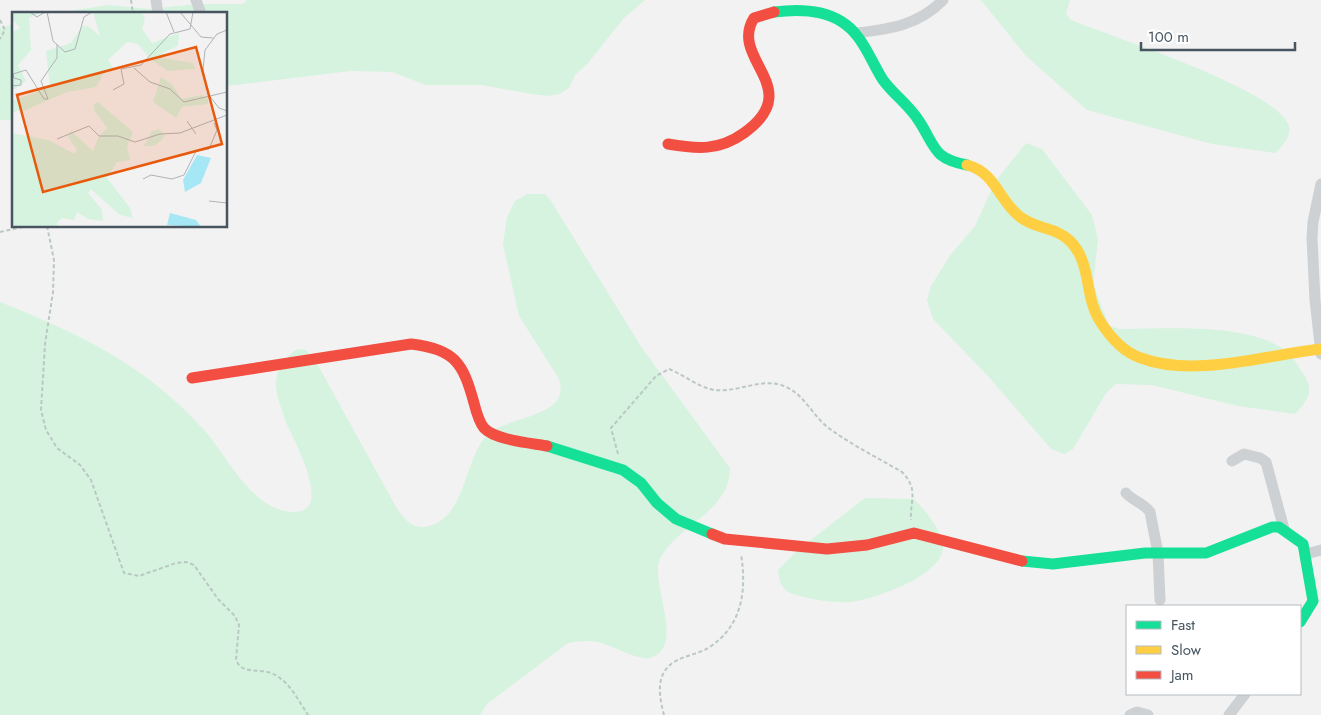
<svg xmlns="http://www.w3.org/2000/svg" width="1321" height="715" viewBox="0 0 1321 715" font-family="Jost,sans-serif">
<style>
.green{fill:#d5f3df}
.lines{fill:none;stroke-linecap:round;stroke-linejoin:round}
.path{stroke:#bac8c3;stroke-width:2;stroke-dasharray:4 2.5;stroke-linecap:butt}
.street{stroke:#ced1d3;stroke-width:11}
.fast{stroke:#16e098;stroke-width:11}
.slow{stroke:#ffcf43;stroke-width:11}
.jam{stroke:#f24e42;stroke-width:11}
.inset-road{fill:none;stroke:#aeb3b8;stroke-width:1}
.view{fill:#e8590c;fill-opacity:0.15;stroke:#e8590c;stroke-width:2.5}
.inset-edge{fill:none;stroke:#475561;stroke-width:2.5}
</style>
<rect width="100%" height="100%" fill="#f3f2f2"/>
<path class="green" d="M247,0H645L624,18L588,63L575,75L569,88L560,94L548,96L531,94L481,85H426L392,72L351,71L226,86V14H50L108,5L150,9L197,4H243Z
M981,0H1070L1066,14L1071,20C1109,36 1281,90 1289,127C1291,137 1282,146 1276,153L1212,144L1087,110L1026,56Z
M14,24V120H0V28Z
M1026,143L1042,149L1092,215L1098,239L1093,284L1109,326L1119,329C1163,329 1255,322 1288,353C1294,358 1298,366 1302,372C1315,390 1309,399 1295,414L1238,406L1152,385L1116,384L1106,393L1073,449L1064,454L1051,449L987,375L933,319L927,300L931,286L951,254L975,226L995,182Z
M527,194H545L551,201L642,348L730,468C730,512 678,524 660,559C649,580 685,643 653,657C640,663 613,645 598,642C588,640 579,641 568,643L487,704L480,715H0V302C78,333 146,365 203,429C228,456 250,509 292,512C337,515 291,435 285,420C282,410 277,397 276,387C275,370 285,358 297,349L306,350L319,367L396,507C405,520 412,530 429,526C466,517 464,459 487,435C507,415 575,418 558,377L519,316L503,244L507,217L515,201Z
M865,498L914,499C925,511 940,527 943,544C947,575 874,599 851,602C838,604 798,598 787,591C780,585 779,579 778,570L798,550Z"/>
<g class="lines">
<path class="path" d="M131,0L133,14
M0,20L5,30L0,39
M47,226L54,260L53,292L45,344L41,410L46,430L57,448L80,465L91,480L124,573L139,576L176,563L186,562L194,565L218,599L235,616L239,625L236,660C242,675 258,668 271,673C289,680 298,700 308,715
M0,232L27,226
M618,454L611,428L656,376L669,369C684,375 698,387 714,390C739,393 762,376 786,387C805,395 813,417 830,429C852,445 878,458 902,472C919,490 910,499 911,520
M664,715C660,699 655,678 670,665C680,656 696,655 708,648C742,627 747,591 741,554"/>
<path class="street" d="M156,0L158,14
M196,0L201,14
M857,33C890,29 919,25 943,0
M1321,184L1313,222L1312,238L1315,300L1321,354
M1232,461L1244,454L1260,458L1266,462L1284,529
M1126,493C1133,501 1145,504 1150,512L1158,553L1160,600
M1306,554L1321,550
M1130,715L1137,712L1148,715
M1229,715L1245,694"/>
<path class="fast" d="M774,12C805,8 838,10 858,37C868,50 874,66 883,80C894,95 909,105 919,121C936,147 932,158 967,165
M547,446L623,470L641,483L657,503L676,519L712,534
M1022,561L1053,564L1145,553H1206L1272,527H1279L1303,544L1313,601L1300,622"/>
<path class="slow" d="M967,165C995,172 999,200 1019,216C1034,229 1056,227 1070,241C1092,263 1084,296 1100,321C1110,337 1123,352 1141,358C1194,378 1266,355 1321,349"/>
<path class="jam" d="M668,144C697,149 719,151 744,133C807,88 728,59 754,18L774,12
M192,378L411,344C455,349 463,363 474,403C476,411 479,422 484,428C495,440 531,443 547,446
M712,534L725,539L827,549L867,545L914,533L1022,561"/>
</g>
<g transform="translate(12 12)">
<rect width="215" height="215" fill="#f3f2f2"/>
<path d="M2,0H31L17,6L19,38L6,53L14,69L0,79V20L8,16L0,7ZM81,0H129L133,6L130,17L140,31L167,21L166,34L152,40L150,46L181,51L183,57L156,59L139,48L126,32L115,30L96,48L102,57L93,59L84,75L55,80L14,98L0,100V89L38,75L34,39L59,31L70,14H76L88,24ZM149,65L161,73L169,87L190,83L196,87V92L170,95L164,106L141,90ZM86,90L121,120L115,135L118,148L105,150L95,166L118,196L121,206L108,203L79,177L76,181L90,198L91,209L76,207L65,200L62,208L50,206L45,210V215H3L0,206V121L36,128L63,142L65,138L56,125L59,119L81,139L87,124L95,116L82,98V92ZM147,117L153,123L149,129L142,134H132L140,119Z" fill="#d5f3df"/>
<path d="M185,143L199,146L189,171L173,180L171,168ZM158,201L184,208L189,215L155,213Z" fill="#a6e7f5"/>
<path class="inset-road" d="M18,0L25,5L33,0M35,0L41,29L53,40L63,37L72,5L80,0M154,0L162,20M168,0L189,25L201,26M215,18L205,22L193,38L191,58L196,82L207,96L215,99M122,56L138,70L158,77L172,90L215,80M0,74L9,73V68L2,66L1,62L14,58L32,87H36L29,69L45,46V32M101,78L112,72L109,57L129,53L158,22L178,17L181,0M175,109L184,122M45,127L77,114L87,124H106L123,130L148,122L168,121L215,103M131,167L139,163L160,167L172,163L184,139L197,137L205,118L202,111M197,189L215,191"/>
<path class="view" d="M184,35L210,132L31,180L5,83Z"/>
<rect width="215" height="215" class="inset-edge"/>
</g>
<rect x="1126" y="605" width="175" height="90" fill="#ffffff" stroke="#b5bbc0"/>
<rect x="1136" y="621" width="25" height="8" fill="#16e098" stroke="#b5bbc0"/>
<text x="1171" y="630" font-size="15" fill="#475561">Fast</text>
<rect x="1136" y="646" width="25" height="8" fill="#ffcf43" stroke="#b5bbc0"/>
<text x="1171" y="655" font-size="15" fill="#475561">Slow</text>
<rect x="1136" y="671" width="25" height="8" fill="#f24e42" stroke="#b5bbc0"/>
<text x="1171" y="680" font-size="15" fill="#475561">Jam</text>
<path d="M1141 42v8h154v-8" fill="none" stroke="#475561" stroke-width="2.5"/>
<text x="1148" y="42" font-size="15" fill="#475561" stroke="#ffffff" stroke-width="4" paint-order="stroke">100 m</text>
</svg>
